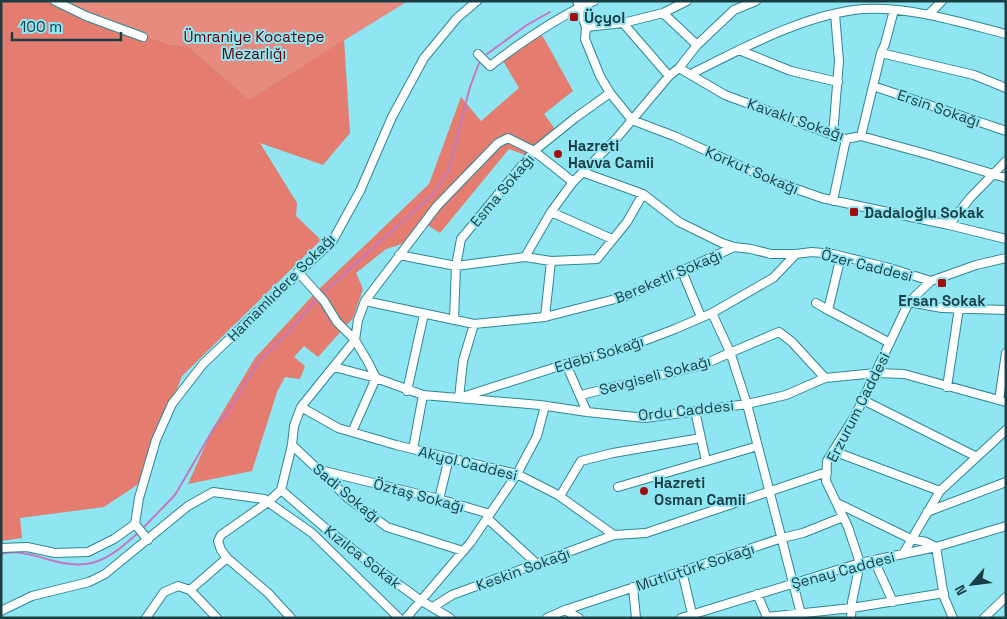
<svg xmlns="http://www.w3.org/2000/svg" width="1007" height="619" viewBox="0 0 1007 619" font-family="'Space Grotesk',sans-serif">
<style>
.green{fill:#e78b7e}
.forest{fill:#e47c6f}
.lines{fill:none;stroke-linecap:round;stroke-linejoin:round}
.stream{stroke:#c378c0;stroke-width:2}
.minor-casing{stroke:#2f8793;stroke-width:10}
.minor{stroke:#fff;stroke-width:8}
.poi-dot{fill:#a40d0e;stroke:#90e5f2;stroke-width:2}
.labels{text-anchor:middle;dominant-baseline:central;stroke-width:4;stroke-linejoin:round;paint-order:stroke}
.poi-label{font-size:15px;font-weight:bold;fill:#1a3e43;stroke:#90e5f2;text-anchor:start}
.park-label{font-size:15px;fill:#610001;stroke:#90e5f2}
.street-label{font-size:15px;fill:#1a3e43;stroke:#90e5f2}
</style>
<rect width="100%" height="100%" fill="#90e5f2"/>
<path class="green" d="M68,1H408L249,99L188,46L168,44L71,8Z"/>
<path class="forest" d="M1,1H53L168,44L188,46L249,99L344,40L350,133L323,165L260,143L297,203L296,216L321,240L182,376L140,483L104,507L20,518L22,538L1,541Z
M539,31L546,42L573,91L544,114L555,129L525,155L509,149L440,233L427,225L405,243L386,249L356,273L363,289L353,318L318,357L304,346L294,357L305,366L300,379L285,377L277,392L252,471L188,484L213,428L255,358L316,292L429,184L461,97L481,121L519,88L503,61Z"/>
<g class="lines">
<path class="stream" d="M487,54L527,25L550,12
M322,294L433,194L448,172L470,87L479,63
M142,529L175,495L214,428L227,413L260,360L288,333L318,297
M1,554C14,550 27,554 40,557C87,572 103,565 139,532"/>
<defs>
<path id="minor" d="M55,1L86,16L143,37
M577,1L586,27L585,39L600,76L610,93L632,120L674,136L771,180L822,198L949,225L1006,239
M663,13L697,45
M929,14L942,1
M623,23L669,76
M586,27L623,23L663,13L687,1
M739,50L791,71L838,82
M881,53L974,75L1006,88
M478,54L490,66C520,43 559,16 594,1
M679,68L725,95L833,135L846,139L861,136L930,155L1006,178
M691,74C741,49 807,13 864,9C913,7 959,22 1006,34
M873,86L1006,131
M833,135L839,61L835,14
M861,136L881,53L885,44L894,10
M582,172L643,194L679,222L722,243L734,247L751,249L771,254H796L812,252L833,254L886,267L931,281
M833,201L846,139
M551,212L612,239
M949,225L970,198L1006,161
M399,255L456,266L525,257L551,261L597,259L627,222L643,194
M841,256L828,310L890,343
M525,257L551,212L573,182L616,139L669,76L679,68L697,45L734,10L756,1
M682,271L701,317
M298,272L324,301L337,322L355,340L368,362L376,378L352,432
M365,301L474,324L545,317L627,296L734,247
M909,302L942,308L1006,310
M816,303L828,310
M712,313L730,352L747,404L801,614
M545,317L551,261
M454,320L456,266L461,239L534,151L575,118L610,93
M474,324L463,361L459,398L566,364L625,348L675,329L712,313L773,278L796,254
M566,364L587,412
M334,367L376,378L423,395L540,405L587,412L645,418L747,404L786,395L825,378L876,373L904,374L1006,402
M947,387L959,308
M407,391L424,314
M581,395L703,365L727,354L779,332L792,342L825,378
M863,400L977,457
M999,400L1006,353
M301,407L338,428L396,445L517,474L558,495L614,535L646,533L827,472
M695,411L706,461
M292,445L349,499L387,527L463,551
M413,449L423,395
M833,451L940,491
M320,470L439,499L490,514
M618,487L758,446
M281,490L324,527L379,570L420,600L450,618
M560,496L581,461L613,453L701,438
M439,499L449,458
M837,503L911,539L926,542L936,547L944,597L953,618
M927,512L1006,482
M487,518L537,564
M148,540L135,524L139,498L156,440L172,404L203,364L333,240L360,191L392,117L424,58L457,18L477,1
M1,548L27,547L55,553L88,552L114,539L135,524
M903,554L940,491L1006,430
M227,558L221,550L218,541L221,535L268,502L281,490L292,445L294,426L301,407L355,340L358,320L365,301L437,206L498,143L508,138L534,151L573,182
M874,560L893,602
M682,571L692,614
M633,587L636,618
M757,594L767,617L852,608L944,593
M433,607L452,595L614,535
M565,610L579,618
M1,611L32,596L89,582L105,574L188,506L213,492L264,499L268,502L312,533L399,618
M146,618L164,592L178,586L190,590
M217,618L190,590L227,558L268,593L291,618
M406,618L471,542L517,474L537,436L545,406
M547,618L565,610L782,538L803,533L843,517
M681,618L860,563L936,547L1006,526
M851,618L852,602L860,563L848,527L826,481L827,461L856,414L909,302L931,281L976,265L1006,258
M984,618L1006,597"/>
</defs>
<use href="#minor" class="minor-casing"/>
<use href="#minor" class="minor"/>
</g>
<g class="poi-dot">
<rect x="569" y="12" width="10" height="10" rx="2.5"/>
<circle cx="558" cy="154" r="5"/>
<rect x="849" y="207" width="10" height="10" rx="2.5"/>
<rect x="937" y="278" width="10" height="10" rx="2.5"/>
<circle cx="644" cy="491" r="5"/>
</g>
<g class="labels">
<g class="poi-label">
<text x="584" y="17">Üçyol</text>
<text x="568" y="145">Hazreti<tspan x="568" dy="17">Havva Camii</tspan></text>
<text x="864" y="212">Dadaloğlu Sokak</text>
<text x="942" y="300" text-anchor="middle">Ersan Sokak</text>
<text x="654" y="482">Hazreti<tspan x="654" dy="17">Osman Camii</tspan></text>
</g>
<g class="park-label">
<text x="254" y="36">Ümraniye Kocatepe<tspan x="254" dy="17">Mezarlığı</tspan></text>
</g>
<g class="street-label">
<text transform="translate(939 108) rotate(19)">Ersin Sokağı</text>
<text transform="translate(796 119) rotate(19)">Kavaklı Sokağı</text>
<text transform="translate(752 170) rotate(23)">Korkut Sokağı</text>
<text transform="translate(502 190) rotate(-50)">Esma Sokağı</text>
<text transform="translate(867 265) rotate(14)">Özer Caddesi</text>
<text transform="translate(668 276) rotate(-23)">Bereketli Sokağı</text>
<text transform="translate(281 287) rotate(-45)">Hamamlıdere Sokağı</text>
<text transform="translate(599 354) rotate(-17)">Edebi Sokağı</text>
<text transform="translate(655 375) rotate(-15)">Sevgiseli Sokağı</text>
<text transform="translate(858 407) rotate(-63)">Erzurum Caddesi</text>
<text transform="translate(686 410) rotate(-6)">Ordu Caddesi</text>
<text transform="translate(468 463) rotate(14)">Akyol Caddesi</text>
<text transform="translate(347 493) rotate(40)">Sadi Sokağı</text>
<text transform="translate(419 495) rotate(15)">Öztaş Sokağı</text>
<text transform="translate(363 557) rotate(38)">Kızılca Sokak</text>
<text transform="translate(695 567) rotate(-18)">Mutlutürk Sokağı</text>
<text transform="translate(523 569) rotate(-20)">Keskin Sokağı</text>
<text transform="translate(843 570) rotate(-15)">Şenay Caddesi</text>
</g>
</g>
<rect width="1007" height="619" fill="none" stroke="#1a3e43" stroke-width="5"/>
<g transform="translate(972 584) rotate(242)" stroke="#90e5f2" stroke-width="4" paint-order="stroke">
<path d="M0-4L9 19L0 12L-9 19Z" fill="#1a3e43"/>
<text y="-8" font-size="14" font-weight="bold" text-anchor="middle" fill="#1a3e43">N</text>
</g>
<path d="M12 32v8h109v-8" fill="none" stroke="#1a3e43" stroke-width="2.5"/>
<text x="20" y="32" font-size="15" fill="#1a3e43" stroke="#90e5f2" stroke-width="4" paint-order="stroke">100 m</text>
</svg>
